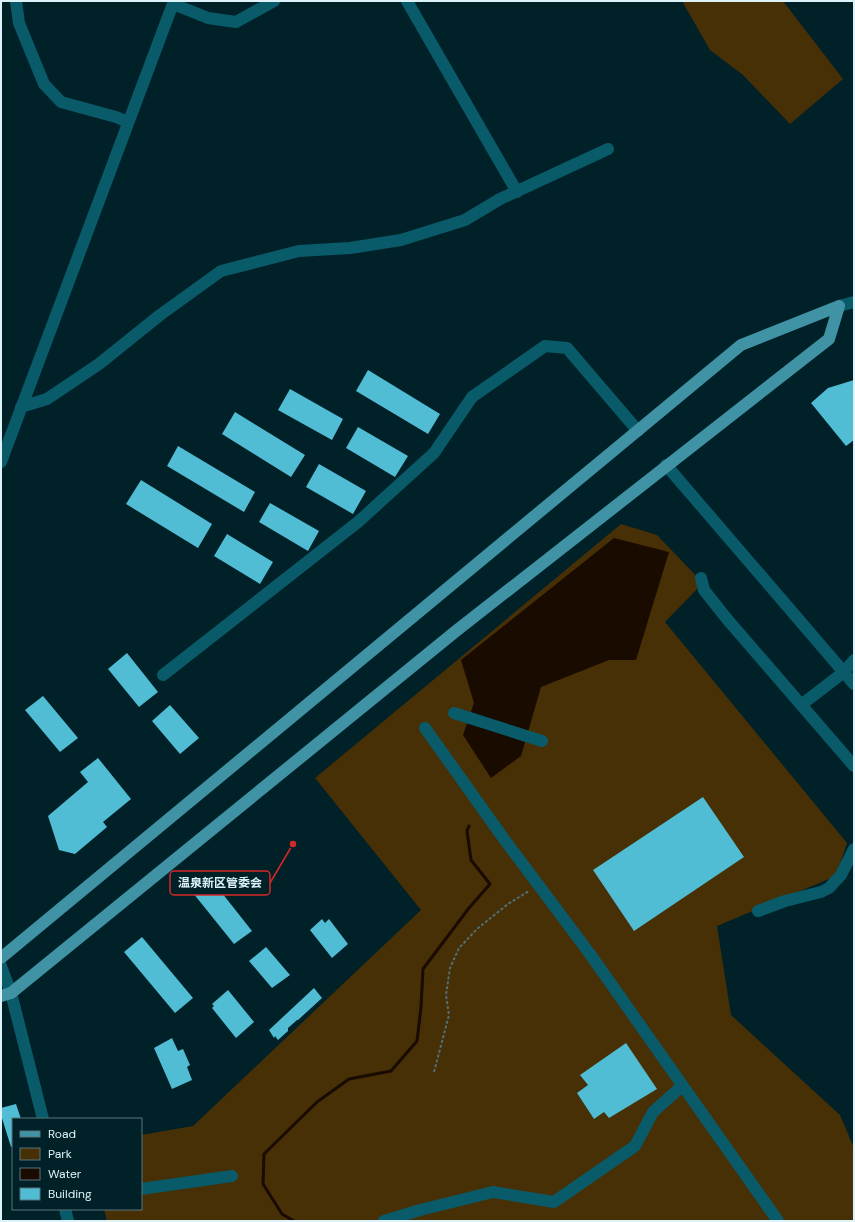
<svg xmlns="http://www.w3.org/2000/svg" width="855" height="1222" viewBox="0 0 855 1222" font-family="'DM Sans','Noto Sans SC',sans-serif">
<style>
.green{fill:#472f06}
.water{fill:#190b00}
.lines{fill:none;stroke-linecap:round;stroke-linejoin:round}
.stream{stroke:#190b00;stroke-width:3}
.building{fill:#50bdd5}
.path{stroke:#526f75;stroke-width:2;stroke-dasharray:3 2;stroke-linecap:butt}
.minor{stroke:#095b6a;stroke-width:12}
.major{stroke:#4092a5;stroke-width:12}
.leader{fill:none;stroke:#d62828;stroke-width:1.5}
.callout-dot{fill:#d62828;stroke:#012128;stroke-width:1.5}
.callout{fill:#012128;stroke:#d62828;stroke-width:1.5}
.callout-label{font-size:12px;text-anchor:middle;font-weight:bold;fill:#ddf3f9}
</style>
<rect width="100%" height="100%" fill="#012128"/>
<path class="green" d="M682,1H783L843,79L790,124L743,75L710,50Z
M621,524L657,535L703,583L665,622L847,843L836,876L717,926L731,1015L840,1115L854,1148V1221H107L104,1209H141V1135L193,1126L421,910L315,778Z"/>
<path class="water" d="M614,538L669,552L636,660H609L541,687L521,756L491,778L463,735L474,703L461,660Z"/>
<g class="lines">
<path class="stream" d="M294,1221L282,1214L263,1184L264,1154L317,1102L349,1079L391,1071L417,1041L421,1007L423,969L469,908L490,884L471,860L467,831L469,826"/>
</g>
<path class="building" d="M368,370L440,414L428,434L356,391Z
M854,380V440L846,446L811,403L828,388Z
M290,389L343,419L332,440L278,410Z
M235,412L305,455L291,477L222,434Z
M358,427L408,456L395,477L346,448Z
M178,446L255,492L244,512L167,466Z
M319,464L366,491L353,514L306,487Z
M141,480L212,524L198,548L126,504Z
M270,503L319,531L308,551L259,522Z
M227,534L273,562L260,584L214,556Z
M127,653L158,692L139,707L108,669Z
M43,696L78,738L60,752L25,710Z
M170,705L199,738L180,754L152,721Z
M98,758L131,799L103,822L107,827L75,854L59,850L48,816L88,782L80,772Z
M703,797L744,857L634,931L593,870Z
M207,874L252,931L234,944L189,888Z
M322,919L325,923L329,919L348,944L332,958L310,930Z
M142,937L193,998L175,1013L124,952Z
M266,947L290,975L272,988L249,961Z
M314,988L322,998L298,1020H297L288,1028V1031L278,1040L275,1036L274,1038L269,1030Z
M228,990L254,1022L236,1038L212,1008L214,1006L212,1004Z
M172,1038L178,1051L183,1049L190,1065L187,1067L192,1080L172,1089L154,1048Z
M626,1043L657,1089L609,1118L604,1112L594,1119L577,1093L588,1085L580,1075Z
M16,1104L21,1119H13V1147H11L1,1115V1108Z"/>
<g class="lines">
<path class="path" d="M434,1072L449,1015L446,995L450,968L459,948L477,929L508,904L529,891"/>
<path class="minor" d="M16,1L19,23L44,84L61,102L116,117L128,122
M407,1L517,192
M173,4L208,18L236,22L274,1
M839,306L854,302
M21,407L47,399L99,364L160,315L221,271L299,251L350,248L401,240L465,220L500,199L608,149
M1,462L174,1
M666,465L854,684
M701,578L704,590L727,619L854,766
M163,675L358,522L434,453L472,397L545,346L567,348L638,431
M801,705L844,672L854,660
M454,713L542,741
M425,728L504,839L590,954L778,1221
M758,911L785,901L821,892L829,888L841,875L854,849
M1,966L11,993L43,1119
M141,1189L232,1176
M65,1209L68,1221
M384,1221L420,1210L493,1192L554,1202L635,1146L653,1112L682,1086"/>
<path class="major" d="M1,958L741,345L839,306
M1,996L11,993L456,631L829,339L839,306"/>
</g>
<path class="leader" d="M293 844L270 883"/>
<circle class="callout-dot" cx="293" cy="844" r="4"/>
<rect class="callout" x="170" y="871" width="100" height="24" rx="4"/>
<g class="callout-label">
<text x="220" y="887">温泉新区管委会</text>
</g>
<rect width="855" height="1222" fill="none" stroke="#ddf3f9" stroke-width="4"/>
<rect x="12" y="1118" width="130" height="92" fill="#012128" stroke="#59757c"/>
<rect x="20" y="1131" width="20" height="6" fill="#4092a5" stroke="#59757c"/>
<text x="48" y="1138" font-size="12" fill="#ddf3f9">Road</text>
<rect x="20" y="1148" width="20" height="12" fill="#472f06" stroke="#59757c"/>
<text x="48" y="1158" font-size="12" fill="#ddf3f9">Park</text>
<rect x="20" y="1168" width="20" height="12" fill="#190b00" stroke="#59757c"/>
<text x="48" y="1178" font-size="12" fill="#ddf3f9">Water</text>
<rect x="20" y="1188" width="20" height="12" fill="#50bdd5" stroke="#59757c"/>
<text x="48" y="1198" font-size="12" fill="#ddf3f9">Building</text>
</svg>
